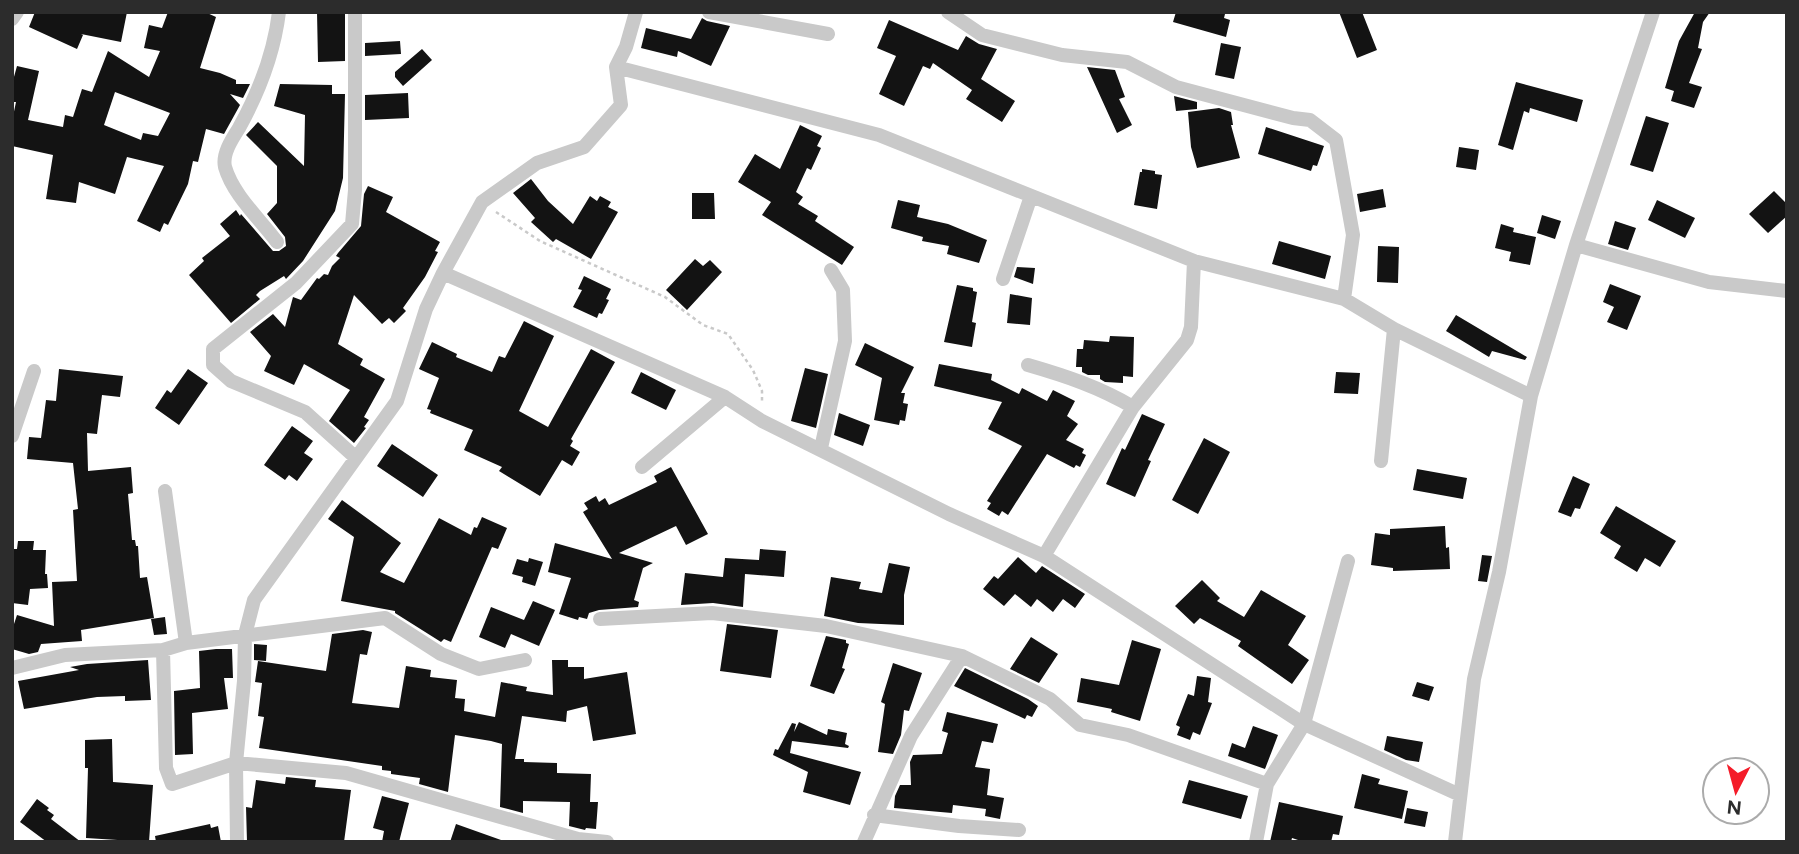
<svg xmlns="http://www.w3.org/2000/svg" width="1799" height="854" viewBox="0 0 1799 854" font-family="Figtree,sans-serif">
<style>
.building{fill:#131313;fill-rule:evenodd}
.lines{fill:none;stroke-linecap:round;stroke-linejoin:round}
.path{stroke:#c9c9c9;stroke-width:2.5;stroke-dasharray:3.5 3.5;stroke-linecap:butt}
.street{stroke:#c9c9c9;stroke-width:14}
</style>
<rect width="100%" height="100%" fill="#fff"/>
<path class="building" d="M35,12H127L121,42L81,34L83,35L77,49L29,27Z
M168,12H205L216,17L200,68L220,73L236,80V84H250L243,98L230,94L240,105L224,134L206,129L198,162L193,161L188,184L168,225L164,223L160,232L137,221L164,166L127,157L115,194L79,182L76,203L46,199L53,155L12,146V121L16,102H12V84L17,66L39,71L28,120L63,127L65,115L73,117L82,89L92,92L108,51L149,77L160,51L144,48L149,25L162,28ZM115,92L170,113L158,136L143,133L141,140L104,125Z
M317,12H345V61L318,62Z
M1176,12H1218L1225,14L1224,18L1230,20L1226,37L1173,22Z
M1339,12H1362L1377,50L1357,58Z
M1695,12H1710L1703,22L1698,48L1702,49L1689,83L1702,87L1694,108L1671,101L1674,91L1665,88L1679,41Z
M702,18L707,21L730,26L711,66L678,51L677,57L641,48L646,28L691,39Z
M889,20L958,50L966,36L979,44L997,49L981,79L1015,101L1002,122L966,99L972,90L933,63L930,69L923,66L904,106L879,94L896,56L877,48Z
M400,41L401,54L365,56V43Z
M1221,43L1241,47L1234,79L1215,75Z
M422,49L432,60L403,86L395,77V72Z
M1087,67L1115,70L1125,97L1119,99L1132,125L1117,133Z
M1516,82L1583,100L1577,122L1530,108L1529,113L1524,111L1513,150L1498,145Z
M280,84L332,85V94H345L343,178L335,211L303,261L286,279L284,276L260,291L256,295L260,299L231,323L189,275L204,261L202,258L230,236L220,224L236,210L240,216L241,214L273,251H279L286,246L285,237L267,214L277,203V166L246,135L258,122L304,166L305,115L274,106Z
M408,93L409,118L365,120V95Z
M1174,96L1197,102V109L1176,111Z
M1219,108L1231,112L1233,125H1231L1240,158L1197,168L1191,147L1188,112Z
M1646,116L1669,123L1653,172L1630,165Z
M800,125L822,136L817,146L821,148L811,170L807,168L796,192L803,197L798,204L818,216L815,221L854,247L842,265L762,215L771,202L738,182L755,154L780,169Z
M1266,127L1324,146L1317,166L1313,165L1311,171L1258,154Z
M1459,147L1479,150L1476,170L1456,167Z
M1142,169L1155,171V174L1162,175L1157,209L1134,205L1140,172H1142Z
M531,179L548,201L573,224L590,196L597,201L600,196L611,202L608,207L618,212L591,259L556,239L553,242L531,222L535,218L513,193Z
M368,186L393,197L386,212L440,242L435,251L438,252L425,277L403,308L406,311L394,323L389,318L382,324L354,295L338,344L363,359L360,365L385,379L364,417L369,420L364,427L366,428L354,443L329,421L350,390L304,364L294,385L264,371L271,356L250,332L273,314L285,327L293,297L301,300L317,278L319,279L324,274L328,275L332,266L340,258L336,256L338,253L361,226L364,194Z
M1383,189L1386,207L1360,212L1357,194Z
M1774,191L1787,204V216L1768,233L1749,214Z
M692,193H714L715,219H692Z
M898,200L920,205L917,217L948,224L987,240L979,263L947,254L949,246L922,241L923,237L891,228Z
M1657,200L1695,218L1685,238L1648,220Z
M1542,215L1561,221L1555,239L1537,233Z
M1615,221L1636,228L1628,250L1608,244Z
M1501,224L1514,228L1513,232L1536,237L1530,265L1509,261L1511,252L1495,248Z
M1279,241L1331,256L1325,279L1272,264Z
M1378,246L1399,247L1398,283L1377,282Z
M695,259L703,266L710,260L722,272L687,310L666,290Z
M1017,267L1035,268L1033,284L1014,277Z
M584,276L611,289L606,299L609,300L602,314L599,313L597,318L573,307L582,290L578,289Z
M1610,284L1641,296L1627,330L1607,322L1614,307L1603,302Z
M957,285L973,288V291L977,292L972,322L976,323L972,347L944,342Z
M1010,294L1032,298L1030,325L1007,323Z
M1456,315L1527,357L1525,360L1492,351L1489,357L1446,331Z
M524,321L554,336L519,411L548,427L591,349L615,362L571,439L573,441L570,446L580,452L572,466L562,460L540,496L499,471L502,467L464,450L473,430L430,413L431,410L427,409L439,378L419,369L432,342L457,354L456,357L492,372L499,356L505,358Z
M1110,336L1134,337L1133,377L1123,376V383L1105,382L1100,379V375H1088L1082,372V367H1076L1077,349H1083L1084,340L1109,342Z
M865,343L914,367L901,393H905L903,403L908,404L905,421L900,420L899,425L874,420L882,378L855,365Z
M939,364L992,374L991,380L1019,394L1022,388L1047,401L1053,390L1075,401L1067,416L1078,424L1066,440L1084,449L1082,453L1086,455L1080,467L1076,465L1074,468L1047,454L1008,515L1002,511L999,516L987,509L991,503L987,501L1022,446L988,429L1002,402L934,386Z
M805,368L828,374L816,428L791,421Z
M59,369L123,376L120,397L102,395L97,434L87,433L88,471L131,467L133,493L128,494L132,540H135L136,546H138L140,578L147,577L154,618L81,630L82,641L41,644L38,652L29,654L12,649V630L17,615L54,626L52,582L77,581L73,510L78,509L73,463L27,459L29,437L41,438L46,400L56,401Z
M188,369L208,383L179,425L155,408L167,390L171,393Z
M641,372L676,390L666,410L631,393Z
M1336,372L1360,373L1358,394L1334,393Z
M839,413L870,425L863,446L834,435Z
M1142,414L1165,424L1148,460L1151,461L1135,497L1106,484L1122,448L1125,450Z
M292,426L313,441L304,453L313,459L297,481L289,475L285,480L264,465Z
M1204,438L1230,452L1198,514L1172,500Z
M392,444L438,475L423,497L377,466Z
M671,467L708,534L686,545L676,526L619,553L653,563L643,568L634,600L639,602L638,607L599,610L589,613L587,619L579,617L578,620L559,614L571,578L548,572L555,543L612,559L583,512L588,509L584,503L596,496L599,502L605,498L609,505L657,482L654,476Z
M1417,469L1467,478L1463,499L1413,490Z
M1573,476L1590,484L1580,509L1575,508L1571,517L1558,512Z
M342,500L401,543L380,572L404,583L439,518L471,535L474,527L477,528L482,517L507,528L498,549L492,547L451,642L444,639L441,642L395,613V611L341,601L354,537L328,519Z
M1616,506L1676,541L1660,567L1645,558L1637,572L1614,558L1621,546L1600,533Z
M1445,526L1446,548L1449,547L1450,569L1393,571V568L1371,565L1375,533L1390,535V529Z
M18,541H34L33,550H46L45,574H47L48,588L30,589L28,605L12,603V549H17Z
M760,549L786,551L784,577L745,574L743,607L713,603L681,605L685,573L723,577L725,558L759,560Z
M1482,555L1492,556L1487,582L1478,581Z
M1018,557L1036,573L1042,566L1085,594L1075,608L1063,599L1053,612L1037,599L1031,607L1015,594L1004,606L983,589L994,576L998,579Z
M529,558L543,562L535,586L522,582L523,577L512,574L517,559L528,562Z
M889,563L910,567L904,595V625L858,623L824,616L831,577L861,582L859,589L882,593Z
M1202,580L1220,598L1217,601L1244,617L1261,590L1306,616L1288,645L1309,660L1292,684L1238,646L1241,641L1200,618L1194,624L1175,606Z
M533,601L555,610L539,646L511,634L505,648L479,637L491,607L524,620Z
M165,617L167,634L154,635L151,619Z
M727,624L778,630L771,678L720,671Z
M363,630L372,632L367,655L360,654L352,703L399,708L406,666L431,670L430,677L457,680L455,698L465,699L464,711L495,717L501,682L527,687L526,691L553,695L552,660H568V667H584V679L627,672L636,734L593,741L587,706L567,711L566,722L522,716L515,759H524V762L557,763V773L591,774L590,802H598L596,829L586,828L585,830L569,826L570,802L523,801V813L500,807L502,744L491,741L455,735L448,792L419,784L420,778L391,774V771L382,770V766L259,748L264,717L258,716L262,683L255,682L258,661L326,671L332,634Z
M826,636L846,640V643L849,644L842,668L845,669L834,694L810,686Z
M1031,637L1058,654L1039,683L1010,669Z
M1132,640L1161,649L1140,721L1111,712L1112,709L1077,702L1081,678L1119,685Z
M254,644L267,645L266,661L254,660Z
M216,649H232L233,678H224L228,709L192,713L193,754L175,755L174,691L200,688L199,651Z
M148,660L151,700L125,701V696L97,697L24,709L18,681L79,670L70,667L87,664Z
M893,663L922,673L909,711L904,710L901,735L893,754L878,752L885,704L881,702Z
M965,668L1028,699L1038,706L1032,717L1027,715L1025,719L954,686Z
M1197,676L1211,678L1208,702L1212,703L1200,735L1193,732L1190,740L1177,735L1180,727L1176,725L1188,694L1194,696Z
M1417,682L1434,687L1429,701L1412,696Z
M947,712L998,724L993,743L982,741L975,767L990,769L987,795L1004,798L1000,819L985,816L986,809L953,805L952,813L894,808L895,796L900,785H911L910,762L913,755L942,754L948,733L942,731Z
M799,722L827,735L828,729L847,733L845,744L849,746L848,748L792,741L790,753L861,772L850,805L803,792L808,772L773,755L775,749L778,750L792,723L796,724L794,732Z
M1253,726L1278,735L1265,769L1228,756L1232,743L1245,748Z
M1387,736L1423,742L1419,762L1406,760L1384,750Z
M112,739L113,782L153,785L149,842L86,838L88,768H85V740Z
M1362,774L1380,779L1378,784L1408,791L1402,819L1354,808Z
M286,777L316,780L315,787L351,790L344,842H247L246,807L252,808L256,780L285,784Z
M1189,780L1248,796L1241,819L1182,803Z
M382,796L409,803L399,842H382L384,831L373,828Z
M37,799L49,808L47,810L54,815L51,819L81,842H47L20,822Z
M1279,802L1343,816L1339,835L1333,834L1331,842H1304L1292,838L1291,842H1270Z
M1407,808L1428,812L1425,827L1404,823Z
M210,824L211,828L218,826L221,842H156L155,836Z
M456,824L501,840V842H450Z"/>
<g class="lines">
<path class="path" d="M496,212L540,241L665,297L703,325L728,334L753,370L762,391V404"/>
<path class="street" d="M355,12V190L352,224L296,283L213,349V365L231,381L305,412L355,457
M709,12L828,34
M948,12L982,35L1062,55L1127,62L1176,87L1293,118L1310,120L1336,140L1353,235L1344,299
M12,19L17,12
M616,67L879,135L1194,261L1344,299L1394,329L1531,396
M277,242C260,219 233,195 225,167C222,154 232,139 239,128C259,92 274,53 279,12
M1576,245L1709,282L1787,291
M443,273L725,397L762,421L949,514L1044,556L1304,724L1460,795
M1003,279L1031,196
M1028,365C1066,376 1099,387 1133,407
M12,436L34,371
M821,448L845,341L843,290L831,270
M1381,461L1394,329
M642,467L725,397
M165,491L186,643
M1044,556L1133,407L1187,340L1191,327L1194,261
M600,619L712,613L826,626L962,656L1050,699L1080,725L1128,735L1267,784
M163,650L166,768L172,784L236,763L346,773L578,839L607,842
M12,668L65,655L163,650L186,643L385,618L441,654L479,669L525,660
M874,815L959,826L1019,830
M237,842L236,763L244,681L245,635L254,600L397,401L426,309L443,273L482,202L537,163L584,147L621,105L616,67L626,47L636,12
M864,842L911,736L962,656
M1256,842L1267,784L1304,724L1348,561
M1455,842L1474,679L1499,572L1531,396L1576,245L1653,12"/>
</g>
<rect width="1799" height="854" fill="none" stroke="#2c2c2c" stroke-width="28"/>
<g transform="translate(1736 791) rotate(186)"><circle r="33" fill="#ffffff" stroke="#ababab" stroke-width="2"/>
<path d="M0-5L12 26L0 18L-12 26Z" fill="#f41c29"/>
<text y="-10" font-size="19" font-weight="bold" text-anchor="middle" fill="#2c2c2c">N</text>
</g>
</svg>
